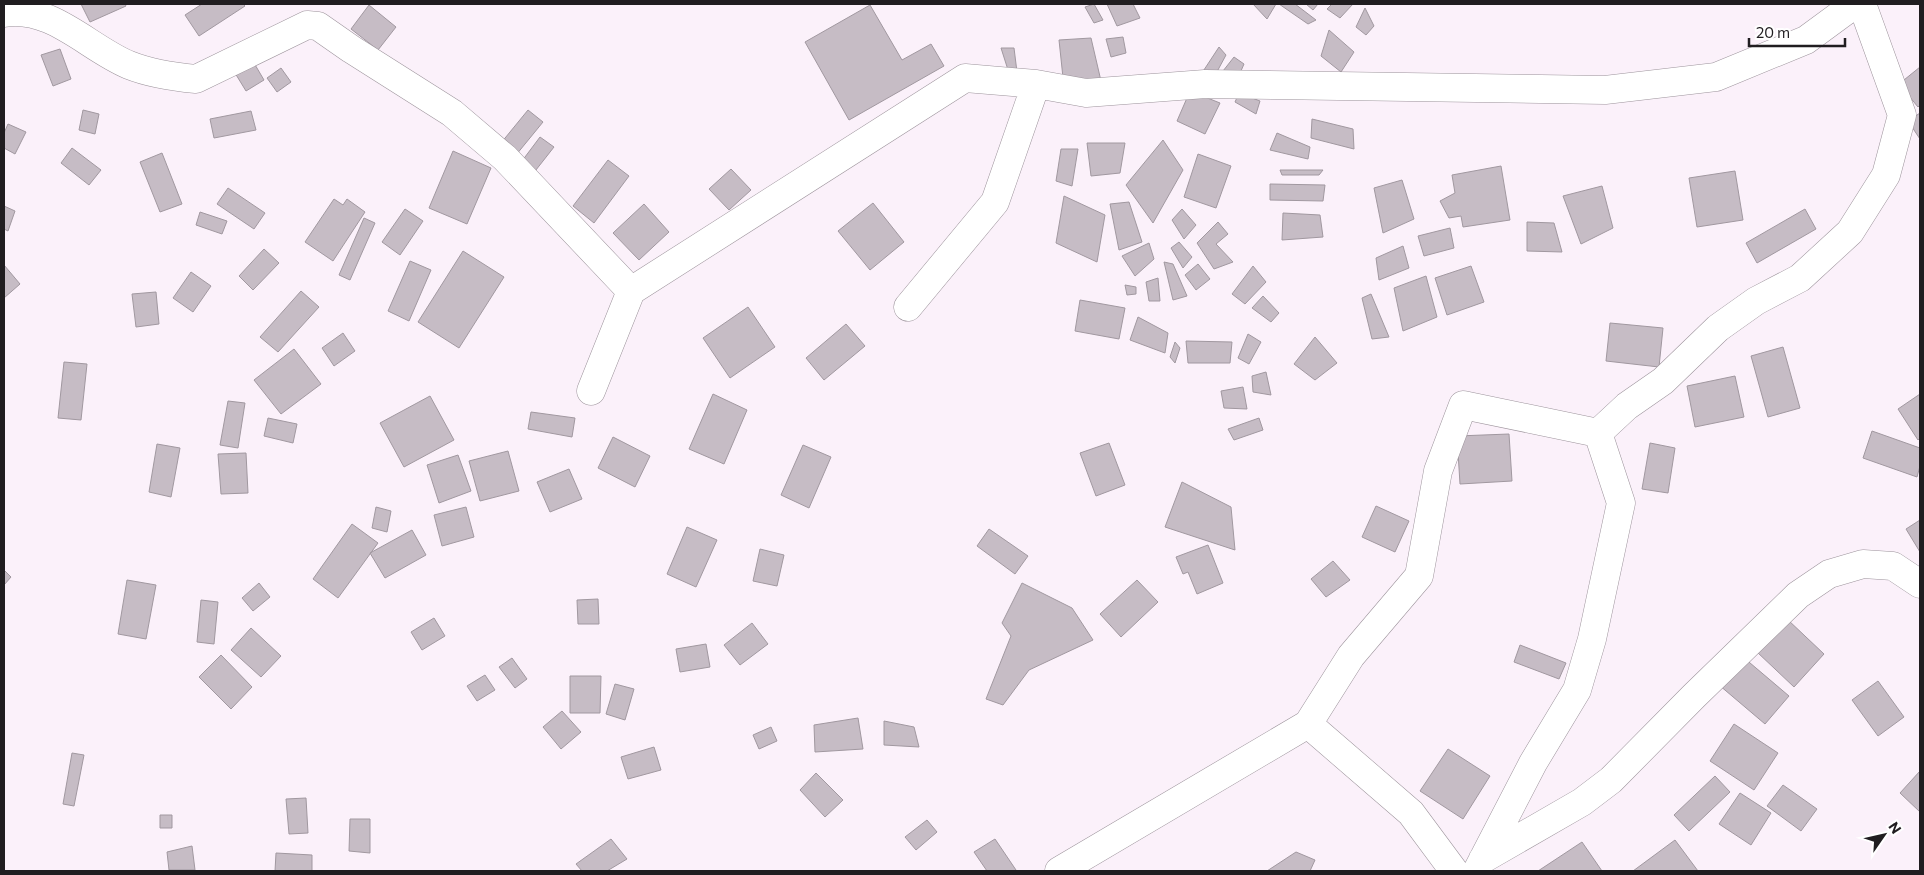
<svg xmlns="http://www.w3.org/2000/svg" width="1924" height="875" viewBox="0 0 1924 875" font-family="Commissioner,sans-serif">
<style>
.building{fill:#c6bcc5;stroke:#a198a0}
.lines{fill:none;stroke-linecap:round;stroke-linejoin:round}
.minor-casing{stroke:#9d949c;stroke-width:29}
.minor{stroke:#fff;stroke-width:28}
</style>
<rect width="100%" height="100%" fill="#fbf1fa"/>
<path class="building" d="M81,4H125L126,6L90,22Z
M202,4H243L245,6L199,36L185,15Z
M1094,4L1103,20L1094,23L1085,7Z
M1107,4H1133L1140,18L1117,26Z
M1253,4H1276L1267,19Z
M1279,4H1295L1316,20L1308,24Z
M1306,4H1318L1313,10Z
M1332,4H1353L1340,18L1327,9Z
M369,5L396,27L378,50L351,29Z
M870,5L902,60L931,44L944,66L849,120L805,42Z
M1365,8L1374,26L1366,35L1356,27Z
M1329,30L1354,52L1341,72L1321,56Z
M1123,37L1126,53L1111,57L1106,39Z
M1091,38L1101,81L1064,87L1059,40Z
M1219,47L1226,55L1212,81L1198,79Z
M1001,48H1014L1017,72L1009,73Z
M60,49L71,79L53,86L41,55Z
M1234,57L1244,64L1237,80L1223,71Z
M254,63L264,80L246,91L235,73Z
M1920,67V105L1918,107L1899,84Z
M281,68L291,82L277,92L267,78Z
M1190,91L1220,103L1205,134L1177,121Z
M1239,93L1260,101L1256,114L1235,102Z
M83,110L99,114L95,134L79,130Z
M528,110L543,122L516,155L501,143Z
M251,111L256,130L214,138L210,119Z
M1920,113V139L1908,121Z
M1312,119L1353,129L1354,149L1311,138Z
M8,124L26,132L15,154L4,148V133Z
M1277,133L1310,147L1308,159L1270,150Z
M540,137L554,147L532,175L519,165Z
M1163,140L1183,170L1153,223L1126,185Z
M1087,143H1125L1120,173L1091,176Z
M72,148L101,170L89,185L61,163Z
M1061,149H1078L1072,186L1056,181Z
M453,151L491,168L467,224L429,208Z
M162,153L182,204L160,212L140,162Z
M1198,154L1231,166L1216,208L1184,197Z
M608,160L629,176L594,223L573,206Z
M1501,166L1510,220L1463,227L1461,216L1449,218L1440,201L1455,193L1452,175Z
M731,169L751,190L729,210L709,189Z
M1280,170H1323L1319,175H1282Z
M1735,171L1743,220L1697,227L1689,178Z
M1402,180L1414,219L1383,233L1374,188Z
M1270,184L1325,185L1323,201L1270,200Z
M1602,186L1613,228L1581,244L1563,196Z
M228,188L265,213L254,229L217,204Z
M1064,196L1105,215L1097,262L1056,243Z
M334,199L343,205L347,199L365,212L333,261L305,242Z
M1129,202L1142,242L1119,250L1110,204Z
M873,203L904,242L870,270L838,231Z
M644,204L669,232L639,260L613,233Z
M4,206L15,211L8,231L4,229Z
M405,209L423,221L400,255L382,242Z
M1182,209L1196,225L1184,239L1172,220Z
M1805,209L1816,229L1757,263L1746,243Z
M200,212L227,221L222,234L196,225Z
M1283,213L1320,215L1323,237L1282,240Z
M364,218L375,223L350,280L339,275Z
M1218,222L1228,234L1216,244L1233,262L1214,269L1197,243Z
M1527,222L1554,223L1562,252L1527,251Z
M1450,228L1454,248L1424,256L1418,236Z
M1179,242L1192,257L1183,268L1171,248Z
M1149,243L1154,259L1135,276L1122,256Z
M1403,246L1409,268L1379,280L1376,258Z
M264,249L279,263L253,290L239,276Z
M463,251L504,277L459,348L418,322Z
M410,261L431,270L409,321L388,311Z
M1164,262L1173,264L1187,296L1173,300Z
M1198,264L1210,279L1196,290L1185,275Z
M4,265L20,284L4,298Z
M1253,266L1266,282L1245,304L1232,294Z
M1471,266L1484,302L1447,315L1435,278Z
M191,272L211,286L193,312L173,298Z
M1426,276L1437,317L1403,331L1394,288Z
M1158,278L1160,301H1149L1146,282Z
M1125,285L1136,287V294L1127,295Z
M301,291L319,307L278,352L260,337Z
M156,292L159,324L136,327L132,294Z
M1371,294L1389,337L1372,339L1362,298Z
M1263,296L1279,313L1271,322L1252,308Z
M1080,300L1125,308L1119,339L1075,331Z
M748,307L775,347L730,378L703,338Z
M1138,317L1168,333L1165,353L1130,340Z
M1610,323L1663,328L1659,367L1606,361Z
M846,324L865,346L824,380L806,358Z
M343,333L355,351L334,366L322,348Z
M1248,334L1261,342L1249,364L1238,358Z
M1315,337L1337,363L1315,380L1294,364Z
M1186,341L1232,342L1230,363H1188Z
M1175,342L1180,348L1175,363L1170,357Z
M1783,347L1800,408L1768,417L1751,356Z
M294,349L321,384L281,414L254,380Z
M64,362L87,364L81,420L58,418Z
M1266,372L1271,395L1253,392L1252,376Z
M1735,376L1744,417L1695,427L1687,386Z
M1243,387L1247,409L1224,408L1221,391Z
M713,394L747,410L724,464L689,449Z
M1920,394V438L1918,440L1898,409Z
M430,396L454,440L404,467L380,423Z
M228,401L245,403L238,448L220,445Z
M531,412L575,418L572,437L528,429Z
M268,418L297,424L293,443L264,436Z
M1259,418L1263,430L1234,440L1228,429Z
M1872,431L1920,448V466L1917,477L1863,458Z
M1509,434L1512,481L1460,484L1457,436Z
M613,437L650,456L635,487L598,468Z
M1109,443L1125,485L1096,496L1080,453Z
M1650,443L1675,448L1668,493L1642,489Z
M157,444L180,448L171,497L149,492Z
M803,445L831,457L809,508L781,495Z
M508,451L519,491L480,501L469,461Z
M246,453L248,493L221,494L218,454Z
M458,455L471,491L439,503L427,465Z
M569,469L582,499L550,512L537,482Z
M1182,482L1231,507L1235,550L1165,527Z
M1376,506L1409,521L1395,552L1362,537Z
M376,507L391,511L387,532L372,528Z
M466,507L474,537L442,546L434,515Z
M1920,520V552L1906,529Z
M352,524L378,543L338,598L313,579Z
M687,527L717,540L696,587L667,574Z
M989,529L1028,556L1015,574L977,546Z
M412,530L426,555L385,578L370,553Z
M1208,545L1223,583L1197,594L1188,572L1183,574L1176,557Z
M760,549L784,555L777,586L753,581Z
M1333,561L1350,580L1326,597L1311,579Z
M4,570L11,577L4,585Z
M127,580L156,585L146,639L118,634Z
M1137,580L1158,602L1121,637L1100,614Z
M259,583L270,597L253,611L242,598Z
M1022,583L1072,608L1093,640L1029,670L1003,705L986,699L1011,636L1002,623Z
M598,599L599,624H578L577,600Z
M201,600L218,602L214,644L197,642Z
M434,618L445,636L422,650L411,632Z
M1787,619L1824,654L1794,687L1757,652Z
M752,623L768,644L740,665L724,645Z
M251,628L281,656L261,677L231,650Z
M706,644L710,667L680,672L676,649Z
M1520,645L1566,663L1559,679L1514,662Z
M221,655L252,687L231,709L199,677Z
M1743,657L1789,696L1765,724L1719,685Z
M512,658L527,679L515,688L499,667Z
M485,675L495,690L477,701L467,686Z
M570,676H601L600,713H570Z
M1878,681L1904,717L1878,736L1852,700Z
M615,684L634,689L625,720L606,714Z
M562,711L581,732L561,749L543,727Z
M858,718L863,749L815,752L814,725Z
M884,721L914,727L919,747L884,745Z
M1734,724L1778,753L1754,790L1710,761Z
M771,727L777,741L759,749L753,735Z
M654,747L661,770L628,779L621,757Z
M1448,749L1490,776L1463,819L1420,791Z
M72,753L84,755L74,806L63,804Z
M1920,771V812L1900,793Z
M816,773L843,800L825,817L800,790Z
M1715,776L1730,792L1689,831L1674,815Z
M1783,785L1817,809L1801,831L1767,806Z
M1740,793L1771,813L1751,845L1719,824Z
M306,798L308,833L289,834L286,799Z
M160,815H172V828H160Z
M350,819H370V853L349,851Z
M927,820L937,832L916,850L905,837Z
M611,839L627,859L607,871H582L576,864Z
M995,839L1016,870L1014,871H987L974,852Z
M1675,840L1698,871H1633Z
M1582,842L1602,871H1538Z
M192,846L195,870H169L167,852Z
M1296,852L1315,860L1310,871H1267Z
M276,853L312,855V871H275Z"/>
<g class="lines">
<defs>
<path id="minor" d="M4,13C52,5 88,48 129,65C149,73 174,77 196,79L307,25L318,26L351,49L452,113L505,158L631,291L965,78L1036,84L1086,93L1205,84L1605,90L1716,77L1806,40L1855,4
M908,307L995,202L1036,84
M591,391L631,291
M1308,724L1411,813L1454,871
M1483,859L1582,802L1611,780L1694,696L1798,595L1829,574L1863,564L1893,566L1920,584
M1059,871L1308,724L1351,656L1419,576L1438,471L1463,405L1598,433
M1477,871L1533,763L1577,690L1592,639L1621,503L1598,433L1627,406L1663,381L1718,328L1756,301L1800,278L1850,232L1886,175L1902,115L1862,4"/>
</defs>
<use href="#minor" class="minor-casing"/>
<use href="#minor" class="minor"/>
</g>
<rect width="1924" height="875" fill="none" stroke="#201d20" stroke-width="10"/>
<g transform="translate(1884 835) rotate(56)" stroke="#ffffff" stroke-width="4" paint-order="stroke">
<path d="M0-4L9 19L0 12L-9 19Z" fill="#201d20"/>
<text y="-8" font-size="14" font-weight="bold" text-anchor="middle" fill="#201d20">N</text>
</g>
<path d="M1749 38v8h96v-8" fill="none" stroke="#201d20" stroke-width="2.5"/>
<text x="1756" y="38" font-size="15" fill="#201d20" stroke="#ffffff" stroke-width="4" paint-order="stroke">20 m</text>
</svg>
